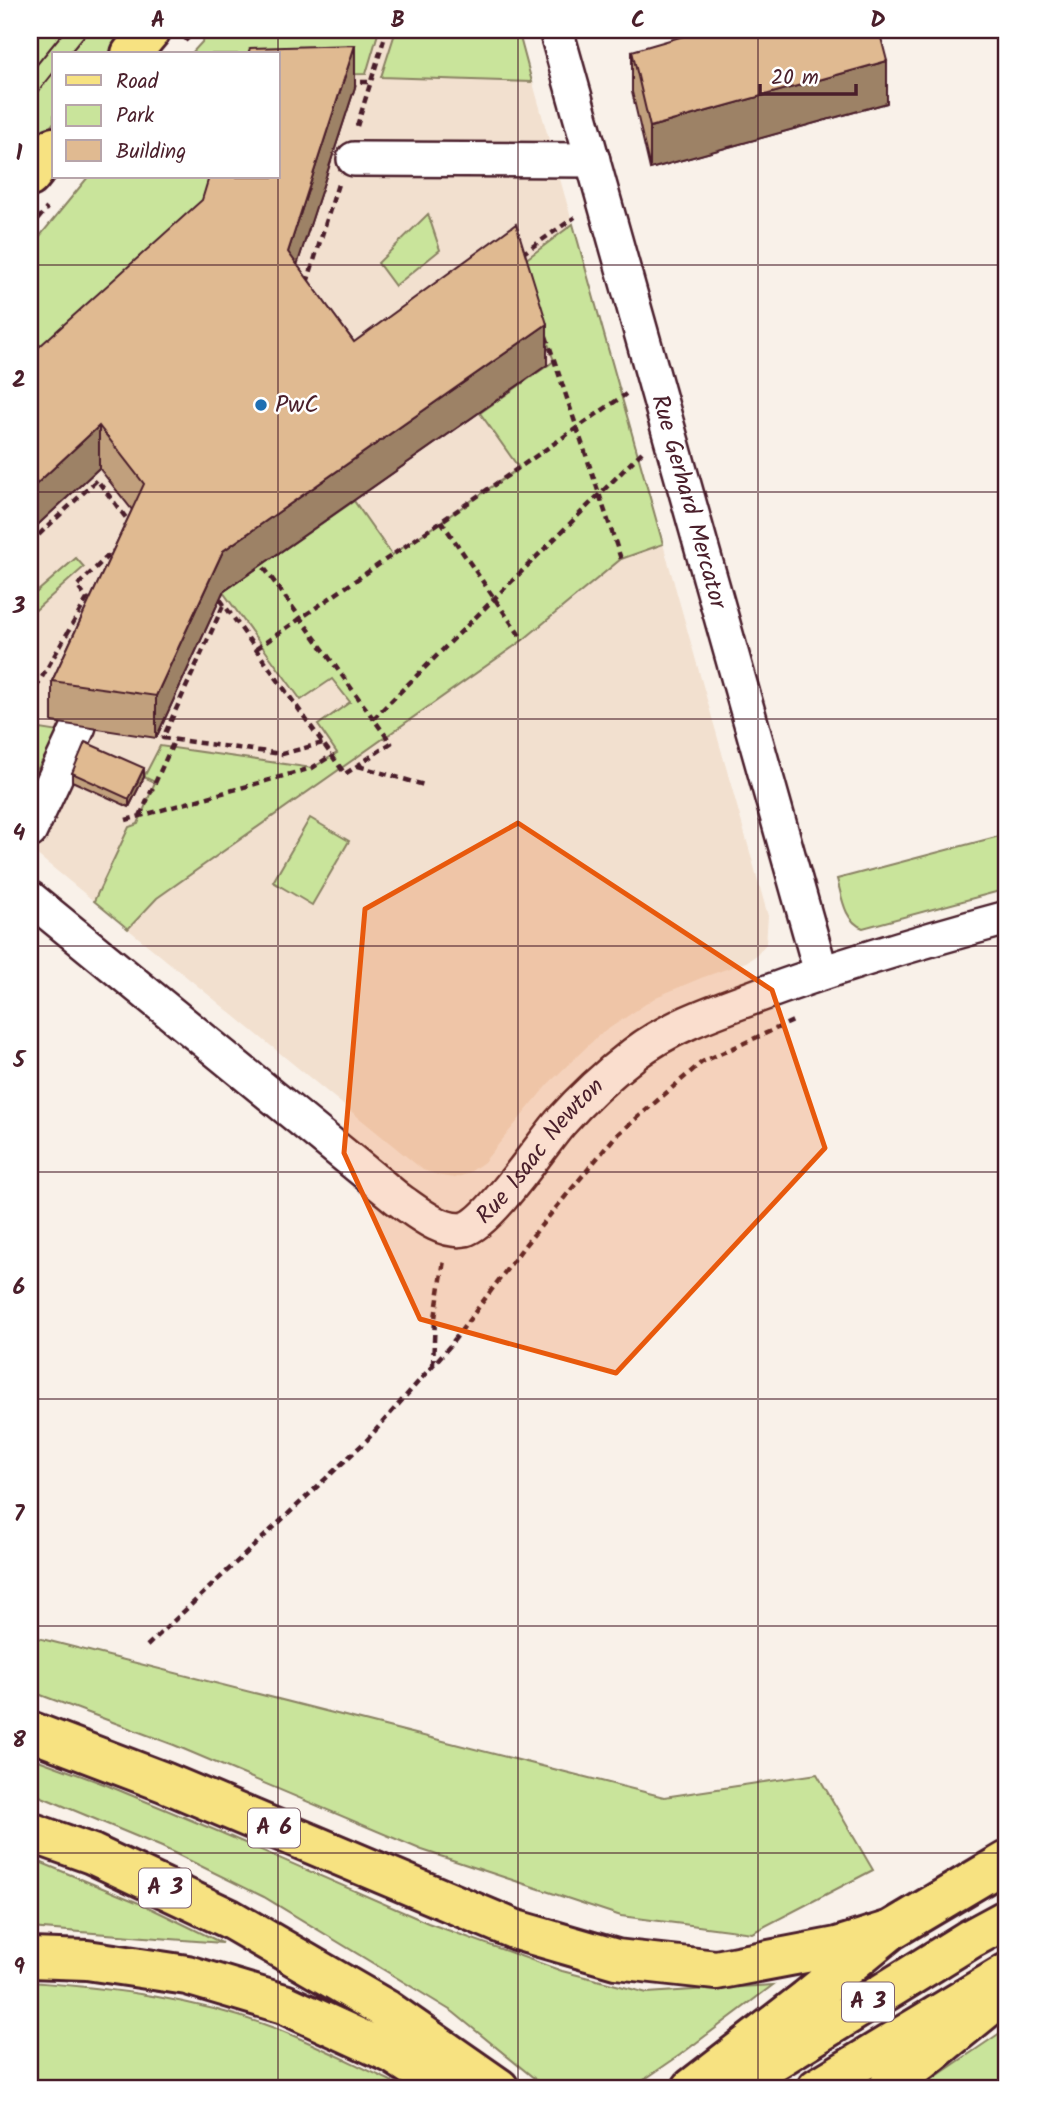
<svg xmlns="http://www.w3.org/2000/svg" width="1037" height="2118" viewBox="0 0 1037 2118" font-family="Kalam,sans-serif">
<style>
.built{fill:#f2e0cf}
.green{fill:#c9e49b;stroke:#8a8263;stroke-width:2}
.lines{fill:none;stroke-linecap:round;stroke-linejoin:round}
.minor-casing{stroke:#4a1f2b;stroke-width:38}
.major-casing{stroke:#4a1f2b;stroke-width:44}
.highway-casing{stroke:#4a1f2b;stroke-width:44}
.path{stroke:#4a1f2b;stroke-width:4.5;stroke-dasharray:7 5;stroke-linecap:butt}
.minor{stroke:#fff;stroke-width:33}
.major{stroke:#f7e281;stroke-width:38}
.highway{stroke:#f7e281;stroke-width:38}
.tram{stroke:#4a1f2b;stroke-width:2}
.wall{fill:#c1a07d;stroke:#4a1f2b;stroke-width:2}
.shaded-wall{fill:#9d8266;stroke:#4a1f2b;stroke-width:2}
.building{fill:#e0ba91;stroke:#4a1f2b;stroke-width:2}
.marked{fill:#e8590c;fill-opacity:0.2;stroke:#e8590c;stroke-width:5;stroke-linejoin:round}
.grid{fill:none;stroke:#4a1f2b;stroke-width:2;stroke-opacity:0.55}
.poi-dot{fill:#1f6fb2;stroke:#fff;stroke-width:2.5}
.labels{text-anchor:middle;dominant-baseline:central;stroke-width:5;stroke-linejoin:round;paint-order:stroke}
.shield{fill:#fff;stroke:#80626b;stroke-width:2}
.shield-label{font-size:23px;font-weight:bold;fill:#4a1f2b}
.poi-label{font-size:24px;fill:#4a1f2b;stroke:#fff;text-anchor:start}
.street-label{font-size:24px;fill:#4a1f2b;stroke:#fff}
.neatline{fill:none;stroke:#4a1f2b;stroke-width:2.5}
.grid-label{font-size:23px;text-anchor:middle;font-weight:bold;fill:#4a1f2b}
</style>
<rect width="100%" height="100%" fill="#f9f1e9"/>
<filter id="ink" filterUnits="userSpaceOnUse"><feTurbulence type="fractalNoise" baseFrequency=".0143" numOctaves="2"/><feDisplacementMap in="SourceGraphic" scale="14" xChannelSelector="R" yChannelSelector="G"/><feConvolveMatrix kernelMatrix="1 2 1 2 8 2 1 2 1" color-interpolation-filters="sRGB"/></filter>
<g filter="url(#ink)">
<path class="built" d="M213,30H518L768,916L766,944L757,955L746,962L701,978L656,997L598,1036L548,1084L484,1162L467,1174L455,1178L441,1176L423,1170L30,849V248L88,177H278V54H191Z"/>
<path class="green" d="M30,30H129L109,54H54V122L30,152Z
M213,30H379L366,74L278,75V54H191Z
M396,30H518L532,82L381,77Z
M88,177H213L195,235L30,385V248Z
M428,214L440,250L395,286L378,263Z
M573,224L663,544L621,559L523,640L157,898L128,929L94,901L129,827L138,824L155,782L144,777L160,746L312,768L337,753L318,725L350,702L332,679L301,700L223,592L354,501L392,555L519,468L480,413L554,361L521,263Z
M76,558L84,567L30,615V598Z
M40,729L59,732L30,782V763Z
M310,818L349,841L312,905L273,882Z
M1007,834V889L863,928C844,921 842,897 837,879Z
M30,1636L664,1797L817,1774L873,1870L752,1933L621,1916L422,1850L174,1745L30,1691Z
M30,1757L104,1784L222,1833L428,1923L562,1971L647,1993L773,1985L680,2055L632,2088H546L453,2012L264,1897L162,1847L30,1792Z
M30,1858L146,1906L222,1943L30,1928Z
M30,1982C112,1988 199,1999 277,2029C315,2044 352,2063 389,2080L401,2088H30Z
M1007,2028V2088H919L997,2035Z"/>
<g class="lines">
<defs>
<g id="minor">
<path id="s1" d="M556,30L821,972"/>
<path d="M354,159L593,160"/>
<path d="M30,831L79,726"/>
<path id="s2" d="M30,898L398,1199C416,1211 442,1234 465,1229C489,1223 542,1144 560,1123C582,1098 608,1074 634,1054C669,1027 713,1012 754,997C837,966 922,941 1007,918"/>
</g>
<path id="major" d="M131,54L151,30
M30,177L54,147"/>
<path id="highway" d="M30,1731L164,1782L516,1930L616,1959L716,1970L837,1947L891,1930
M30,1832L92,1854L230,1919L387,2010L499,2088
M30,1958L87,1960L187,1975L284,2004L393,2054L446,2088
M692,2088L807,1999L891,1930L1007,1861
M730,2088L970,1939L1007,1919
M817,2088L1007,1973
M888,2088L998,1999"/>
</defs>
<use href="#minor" class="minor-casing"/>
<use href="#major" class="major-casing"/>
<use href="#highway" class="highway-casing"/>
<path class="path" d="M185,41L196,30
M349,82H370
M357,126L387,30
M30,229L47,208
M522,254L575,217
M307,283L338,184
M546,336L621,559
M441,521L523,640
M30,543L97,480L130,523
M220,599L345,774L391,743L262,565
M223,606L163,738L282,754L323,743
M256,649L626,394
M30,698L87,599L77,586L113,551
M373,719L642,452
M358,766L424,785
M140,816L175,739
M126,820L312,768L332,755
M433,1365L435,1318L444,1260
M147,1646L367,1440L449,1347L525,1245L614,1138L702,1062L793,1021"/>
<use href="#minor" class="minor"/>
<use href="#major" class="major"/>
<use href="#highway" class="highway"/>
<path class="tram" d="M69,54L89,30
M30,73L65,30
M30,102L54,72"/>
</g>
<path class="wall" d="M632,51L887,103L650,169L632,92Z
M355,87L297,265L354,342L547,365L223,592L156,738L52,722V681L132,510L99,468L30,532V355Z
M72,773L144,777L129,807L72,781Z"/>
<path class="shaded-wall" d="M355,45V87L288,293V252Z
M887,61V103L650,169V127Z
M547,324V365L223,592L156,738V696L223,551Z
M99,426V468L30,532V490Z
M144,768V777L129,807V799Z"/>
<path class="building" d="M704,30H879L887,61L650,127L632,51Z
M355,45L288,252L354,342L516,224L547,324L223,551L156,696L52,681L144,484L99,426L30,490V355L202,200L209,177H278V54H248L250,48Z
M85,742L144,768L129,799L72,773Z"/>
</g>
<path class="marked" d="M518,823L772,990L825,1148L616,1373L420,1319L344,1153L365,909Z"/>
<path class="grid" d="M278,30V2088M518,30V2088M758,30V2088M30,265H1007M30,492H1007M30,719H1007M30,946H1007M30,1172H1007M30,1399H1007M30,1626H1007M30,1853H1007"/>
<circle class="poi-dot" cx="261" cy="405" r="7"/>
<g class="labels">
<g class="shield">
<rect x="248" y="1808.5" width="52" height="39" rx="5"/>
<rect x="139" y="1868.5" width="52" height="39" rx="5"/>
<rect x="842" y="1982.5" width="52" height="39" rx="5"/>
</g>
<g class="shield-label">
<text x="274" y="1828">A 6</text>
<text x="165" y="1888">A 3</text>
<text x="868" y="2002">A 3</text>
</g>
<g class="poi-label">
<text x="275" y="405">PwC</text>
</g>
<g class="street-label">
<text stroke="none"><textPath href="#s1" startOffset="490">Rue Gerhard Mercator</textPath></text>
<text stroke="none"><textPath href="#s2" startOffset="660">Rue Isaac Newton</textPath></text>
</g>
</g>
<rect width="1037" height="2118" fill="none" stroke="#fff" stroke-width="77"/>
<rect x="52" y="52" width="228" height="126" fill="#ffffff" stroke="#b7a5aa" stroke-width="2"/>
<rect x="66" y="75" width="35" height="10" fill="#f7e281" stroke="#b7a5aa" stroke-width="2"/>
<text x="116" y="88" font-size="21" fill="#4a1f2b">Road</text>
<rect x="66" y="105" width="35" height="21" fill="#c9e49b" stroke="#b7a5aa" stroke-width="2"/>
<text x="116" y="122" font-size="21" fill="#4a1f2b">Park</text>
<rect x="66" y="140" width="35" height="21" fill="#e0ba91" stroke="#b7a5aa" stroke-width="2"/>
<text x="116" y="158" font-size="21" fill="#4a1f2b">Building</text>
<path d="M760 84v10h96v-10" fill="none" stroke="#4a1f2b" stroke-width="3.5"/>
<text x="771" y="84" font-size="21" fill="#4a1f2b" stroke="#ffffff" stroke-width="5" paint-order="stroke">20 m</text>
<rect x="38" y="38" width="960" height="2042" class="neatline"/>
<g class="grid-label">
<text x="158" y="27">A</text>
<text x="398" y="27">B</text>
<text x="638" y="27">C</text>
<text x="878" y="27">D</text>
<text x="19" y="160">1</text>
<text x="19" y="387">2</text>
<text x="19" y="613">3</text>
<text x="19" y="840">4</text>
<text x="19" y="1067">5</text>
<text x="19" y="1294">6</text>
<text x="19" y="1521">7</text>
<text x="19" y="1747">8</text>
<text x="19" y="1974">9</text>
</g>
</svg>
